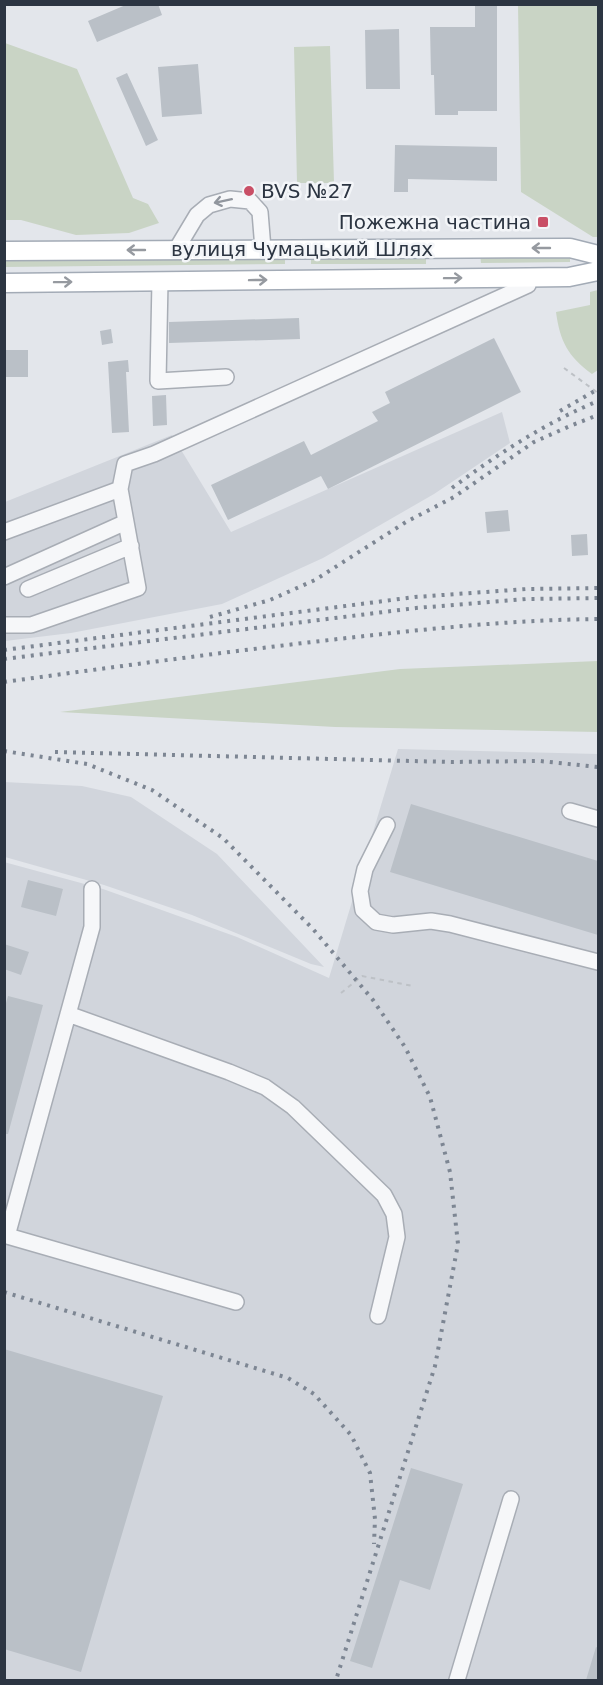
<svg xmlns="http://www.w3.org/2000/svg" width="603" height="1685" viewBox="0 0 603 1685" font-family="'DejaVu Sans',sans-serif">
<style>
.built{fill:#d1d5dc}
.green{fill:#c9d4c5}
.building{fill:#bac0c7}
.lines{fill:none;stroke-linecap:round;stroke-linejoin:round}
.minor-casing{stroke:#a8adb5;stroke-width:18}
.major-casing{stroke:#a3abb6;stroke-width:21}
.path{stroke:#bdc1c6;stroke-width:2;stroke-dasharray:4.5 4.5;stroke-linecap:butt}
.minor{stroke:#f6f7f9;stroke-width:15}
.major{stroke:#fff;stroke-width:18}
.rail{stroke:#7d8693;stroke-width:4;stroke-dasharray:3 6;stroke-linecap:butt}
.oneway{stroke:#91969e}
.oneway2{stroke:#969aa0}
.poi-dot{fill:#c94f66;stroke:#f3f5f8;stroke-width:2}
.labels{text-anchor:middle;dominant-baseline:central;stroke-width:5;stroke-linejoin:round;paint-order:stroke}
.poi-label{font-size:20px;fill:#2c3542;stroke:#f3f5f8;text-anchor:start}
.street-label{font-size:20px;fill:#2c3542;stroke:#f3f5f8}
</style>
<rect width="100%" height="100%" fill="#e3e6eb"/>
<path class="built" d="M502,412L510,443L434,494L323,558L222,604L71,633L5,641V502L172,435L231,532Z
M398,749L598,754V1680H5L4,862L103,889L237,937L329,978Z
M4,782L82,786L131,797L217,854L324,967L311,964L192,915L104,885L5,857Z"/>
<path class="green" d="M518,5H598V237H593L521,192Z
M5,43L77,69L133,198L148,204L159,223L129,233L76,235L21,220H5Z
M330,46L334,183H297L294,47Z
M570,252V262L481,263L480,253Z
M311,254H426V264H311Z
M285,255V264L5,267L4,257Z
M598,290V370L592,374C568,356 560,342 556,312L590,305V292Z
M598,661V732L335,727L60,712L400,669Z"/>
<path class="building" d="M128,4H158L162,15L97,42L88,21Z
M475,4H497V111H458V115H435L434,75H431L430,27H475Z
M399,29L400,89H366L365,30Z
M198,64L202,114L162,117L158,67Z
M127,73L158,140L146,146L116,78Z
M395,145L497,147V181L408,179V192H394Z
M299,318L300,339L169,343V322Z
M111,329L113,343L102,345L100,331Z
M494,338L521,392L328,489L321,476L228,520L211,485L304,441L311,455L378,421L372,412L390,403L385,392Z
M4,350H28V377H4Z
M128,360L129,372H126L129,432L112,433L108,362Z
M166,395L167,425L153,426L152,396Z
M508,510L510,531L487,533L485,512Z
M587,534L588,555L572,556L571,535Z
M411,804L598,861V935L390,872Z
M28,880L63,889L56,916L21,907Z
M4,944L29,952L21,975L4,969Z
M8,996L43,1005L8,1134H4V1010Z
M4,1349L163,1396L81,1672L4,1649Z
M411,1468L463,1484L430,1590L400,1580L372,1668L350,1661Z
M596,1647L598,1648V1680H586Z"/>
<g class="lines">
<defs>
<path id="minor" d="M176,250L197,215L209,205L230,199L250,201L260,212L263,249
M160,281L158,381L226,377
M120,489L125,464L154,454L528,285
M4,532L120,489L138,588L31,625H4
M4,577L126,522
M28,589L131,546
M570,811L598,819
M387,825L365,869L360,891L363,910L376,922L393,925L431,921L450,924L598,962
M68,1014L229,1072L265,1087L293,1107L384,1195L394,1214L397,1237L378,1316
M4,1235L236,1302
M7,1236L92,927V889
M457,1680L511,1499"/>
<path id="major" d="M4,251L570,248L598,255
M4,283L569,277L598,271"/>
</defs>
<use href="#minor" class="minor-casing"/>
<use href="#major" class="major-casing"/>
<path class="path" d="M564,368L598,393
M341,993L362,976L413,986"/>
<use href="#minor" class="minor"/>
<use href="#major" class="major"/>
<path class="rail" d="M560,411L598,389
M452,488C498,454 545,423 598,401
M210,617L270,600L315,580L406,522L454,497L534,442L570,426L598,415
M4,650L415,597L527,589L598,588
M4,659L416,608L527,599L598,598
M4,682C107,668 209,654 312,642C408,631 502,620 598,619
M4,751L87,764L152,790L223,838L313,929L373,1000L405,1047L430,1097L450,1172L458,1244L435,1366L336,1680
M55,752L451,762L540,761L598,767
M4,1292L288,1378L314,1394L351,1435L370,1473L375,1519L374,1544"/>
</g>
<defs><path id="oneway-shaft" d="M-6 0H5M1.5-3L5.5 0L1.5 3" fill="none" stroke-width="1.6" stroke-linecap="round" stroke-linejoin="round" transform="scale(1.5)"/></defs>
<use class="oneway" href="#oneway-shaft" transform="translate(223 201) rotate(168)"/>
<g class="oneway2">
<use href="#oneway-shaft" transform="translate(541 248) rotate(180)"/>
<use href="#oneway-shaft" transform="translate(136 250) rotate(180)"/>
<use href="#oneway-shaft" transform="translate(453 278) rotate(-1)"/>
<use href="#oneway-shaft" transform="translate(258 280) rotate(-1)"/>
<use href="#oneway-shaft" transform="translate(63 282) rotate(-1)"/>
</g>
<g class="poi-dot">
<circle cx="249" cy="191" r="6"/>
<rect x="537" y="216" width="12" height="12" rx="3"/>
</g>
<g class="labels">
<g class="poi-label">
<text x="261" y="191">BVS №27</text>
<text x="531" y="222" text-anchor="end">Пожежна частина</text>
</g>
<g class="street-label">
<text x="302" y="249">вулиця Чумацький Шлях</text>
</g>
</g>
<rect width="603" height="1685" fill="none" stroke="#2c3542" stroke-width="12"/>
</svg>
